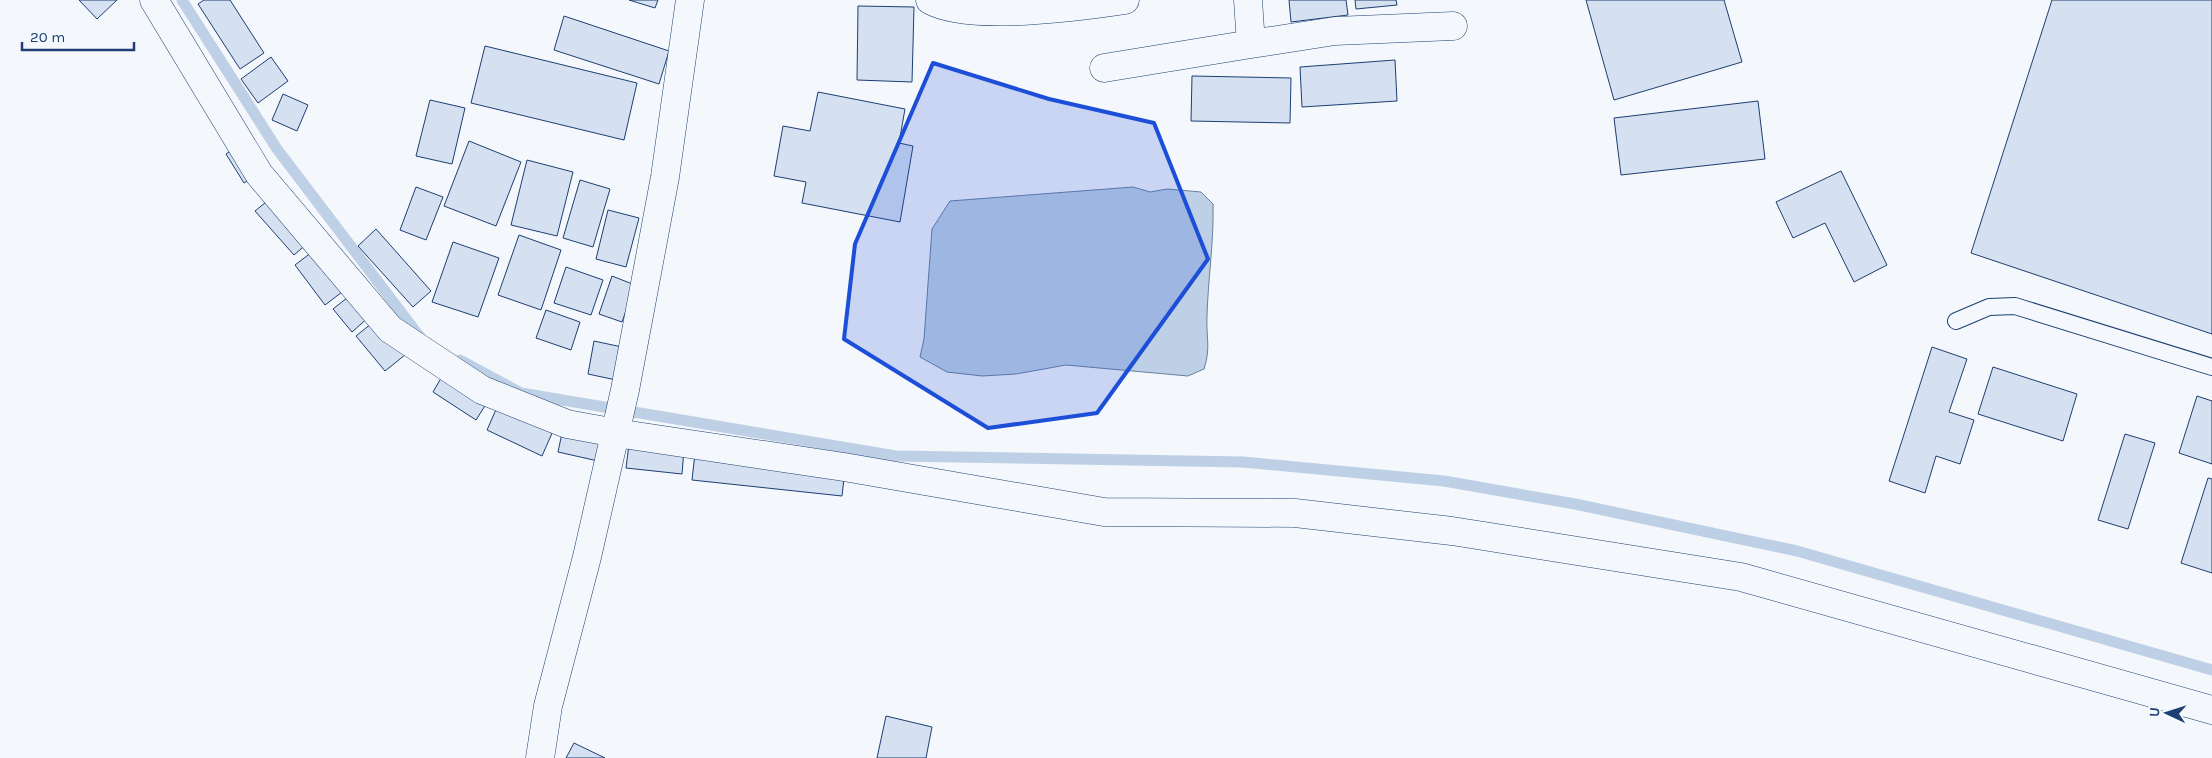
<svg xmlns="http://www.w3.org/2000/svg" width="2212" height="758" viewBox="0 0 2212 758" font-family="Karla,sans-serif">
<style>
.water{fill:#bed0e5;stroke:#687fa3}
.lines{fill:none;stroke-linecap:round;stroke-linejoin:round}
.stream{stroke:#bed0e5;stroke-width:11}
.building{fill:#d5e0f0;stroke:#1d3f73}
.lane-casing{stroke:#1d3f73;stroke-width:18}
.street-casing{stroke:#1d3f73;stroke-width:29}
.lane{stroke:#f4f7fb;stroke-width:16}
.street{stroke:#f4f7fb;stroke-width:28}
.marked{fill:#1d4ed8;fill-opacity:0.2;stroke:#1d4ed8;stroke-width:4;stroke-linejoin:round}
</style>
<rect width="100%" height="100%" fill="#f4f7fb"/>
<path class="water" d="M1133,187L1150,192L1167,189L1201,192L1213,204C1214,241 1208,279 1207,316C1206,338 1211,348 1204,369L1188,376L1066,365L1016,374L982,376L947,372L920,357L924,339L932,229L950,201Z"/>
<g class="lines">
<path class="stream" d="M182,0L277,149L423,341
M460,360L521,393L896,456L1243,462L1444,481L1575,504L1797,551L2212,670"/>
</g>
<path class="building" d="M79,0H117L97,19Z
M204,0H230L264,53L240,69L198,4Z
M629,0H658L655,8Z
M1289,0H1346L1348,15L1291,22Z
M1355,0H1396L1397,5L1356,9Z
M1586,0H1724L1742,62L1614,100Z
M2052,0H2212V334L1971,253Z
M858,6L914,7L912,82L857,80Z
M564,16L669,51L659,84L554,50Z
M485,46L637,83L624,140L471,103Z
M271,57L288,81L258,103L241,79Z
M1395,60L1397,101L1302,107L1300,67Z
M1192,76L1291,78L1290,123L1191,121Z
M818,92L905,109L899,143L913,146L900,222L802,203L806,182L774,176L783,126L810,131Z
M283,94L308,105L297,131L272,120Z
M430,100L465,108L452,164L416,156Z
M1758,101L1765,159L1621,175L1614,118Z
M469,141L521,162L496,226L444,206Z
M238,146L255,176L244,183L226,154Z
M527,160L573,172L557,236L511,225Z
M1841,171L1887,265L1854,282L1825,223L1793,238L1776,202Z
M580,180L610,189L593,247L563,238Z
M416,187L443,197L426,240L400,230Z
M271,198L309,242L294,255L255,211Z
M608,210L639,218L626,267L596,259Z
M376,229L431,291L413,307L358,246Z
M519,235L561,250L541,310L498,295Z
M453,242L499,258L478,317L432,302Z
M316,249L346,289L325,305L295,265Z
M566,267L603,280L591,315L554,303Z
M612,276L635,285L622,322L599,314Z
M352,294L370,316L352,332L333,309Z
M546,310L580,322L571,350L536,338Z
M377,319L405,355L385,371L356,336Z
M594,341L622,347L616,380L588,374Z
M1932,347L1967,359L1949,412L1974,420L1960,464L1936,456L1925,493L1889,481Z
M1993,367L2077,394L2063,441L1978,414Z
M444,373L488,401L476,420L433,392Z
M2197,396L2212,401V464L2179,453Z
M498,405L553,431L542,456L487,430Z
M562,433L601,441L598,461L558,452Z
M2125,434L2155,443L2128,529L2098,520Z
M629,444L684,449L682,474L626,468Z
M695,453L845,470L842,496L692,480Z
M2208,478L2212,479V573L2181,563Z
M886,716L932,727L926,758H877Z
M574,743L605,758H566Z"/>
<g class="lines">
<defs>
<path id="lane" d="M1956,321L1989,307L2015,306L2212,367"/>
<path id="street" d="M154,0L259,174L390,329L482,390L567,424L616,433L844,467L1104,512L1295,513L1452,531L1741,577L2212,710
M930,0C969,22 1079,7 1125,0
M1251,44L1335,31L1453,26
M1104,68L1251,44L1248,0
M540,758L548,706L587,557L625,390L665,177L690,0"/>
</defs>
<use href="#lane" class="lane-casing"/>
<use href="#street" class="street-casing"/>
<use href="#lane" class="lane"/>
<use href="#street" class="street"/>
</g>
<path class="marked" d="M933,63L1049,99L1154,123L1208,259L1097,413L988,428L844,339L855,244Z"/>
<g transform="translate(2167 713) rotate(274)" stroke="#f4f7fb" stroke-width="4" paint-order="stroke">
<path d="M0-4L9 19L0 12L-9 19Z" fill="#1d3f73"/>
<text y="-8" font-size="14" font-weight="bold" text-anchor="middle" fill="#1d3f73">U</text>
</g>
<path d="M22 42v8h112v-8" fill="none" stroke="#1d3f73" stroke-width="2.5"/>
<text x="30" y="42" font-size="15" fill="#1d3f73" stroke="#f4f7fb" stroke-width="4" paint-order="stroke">20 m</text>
</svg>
